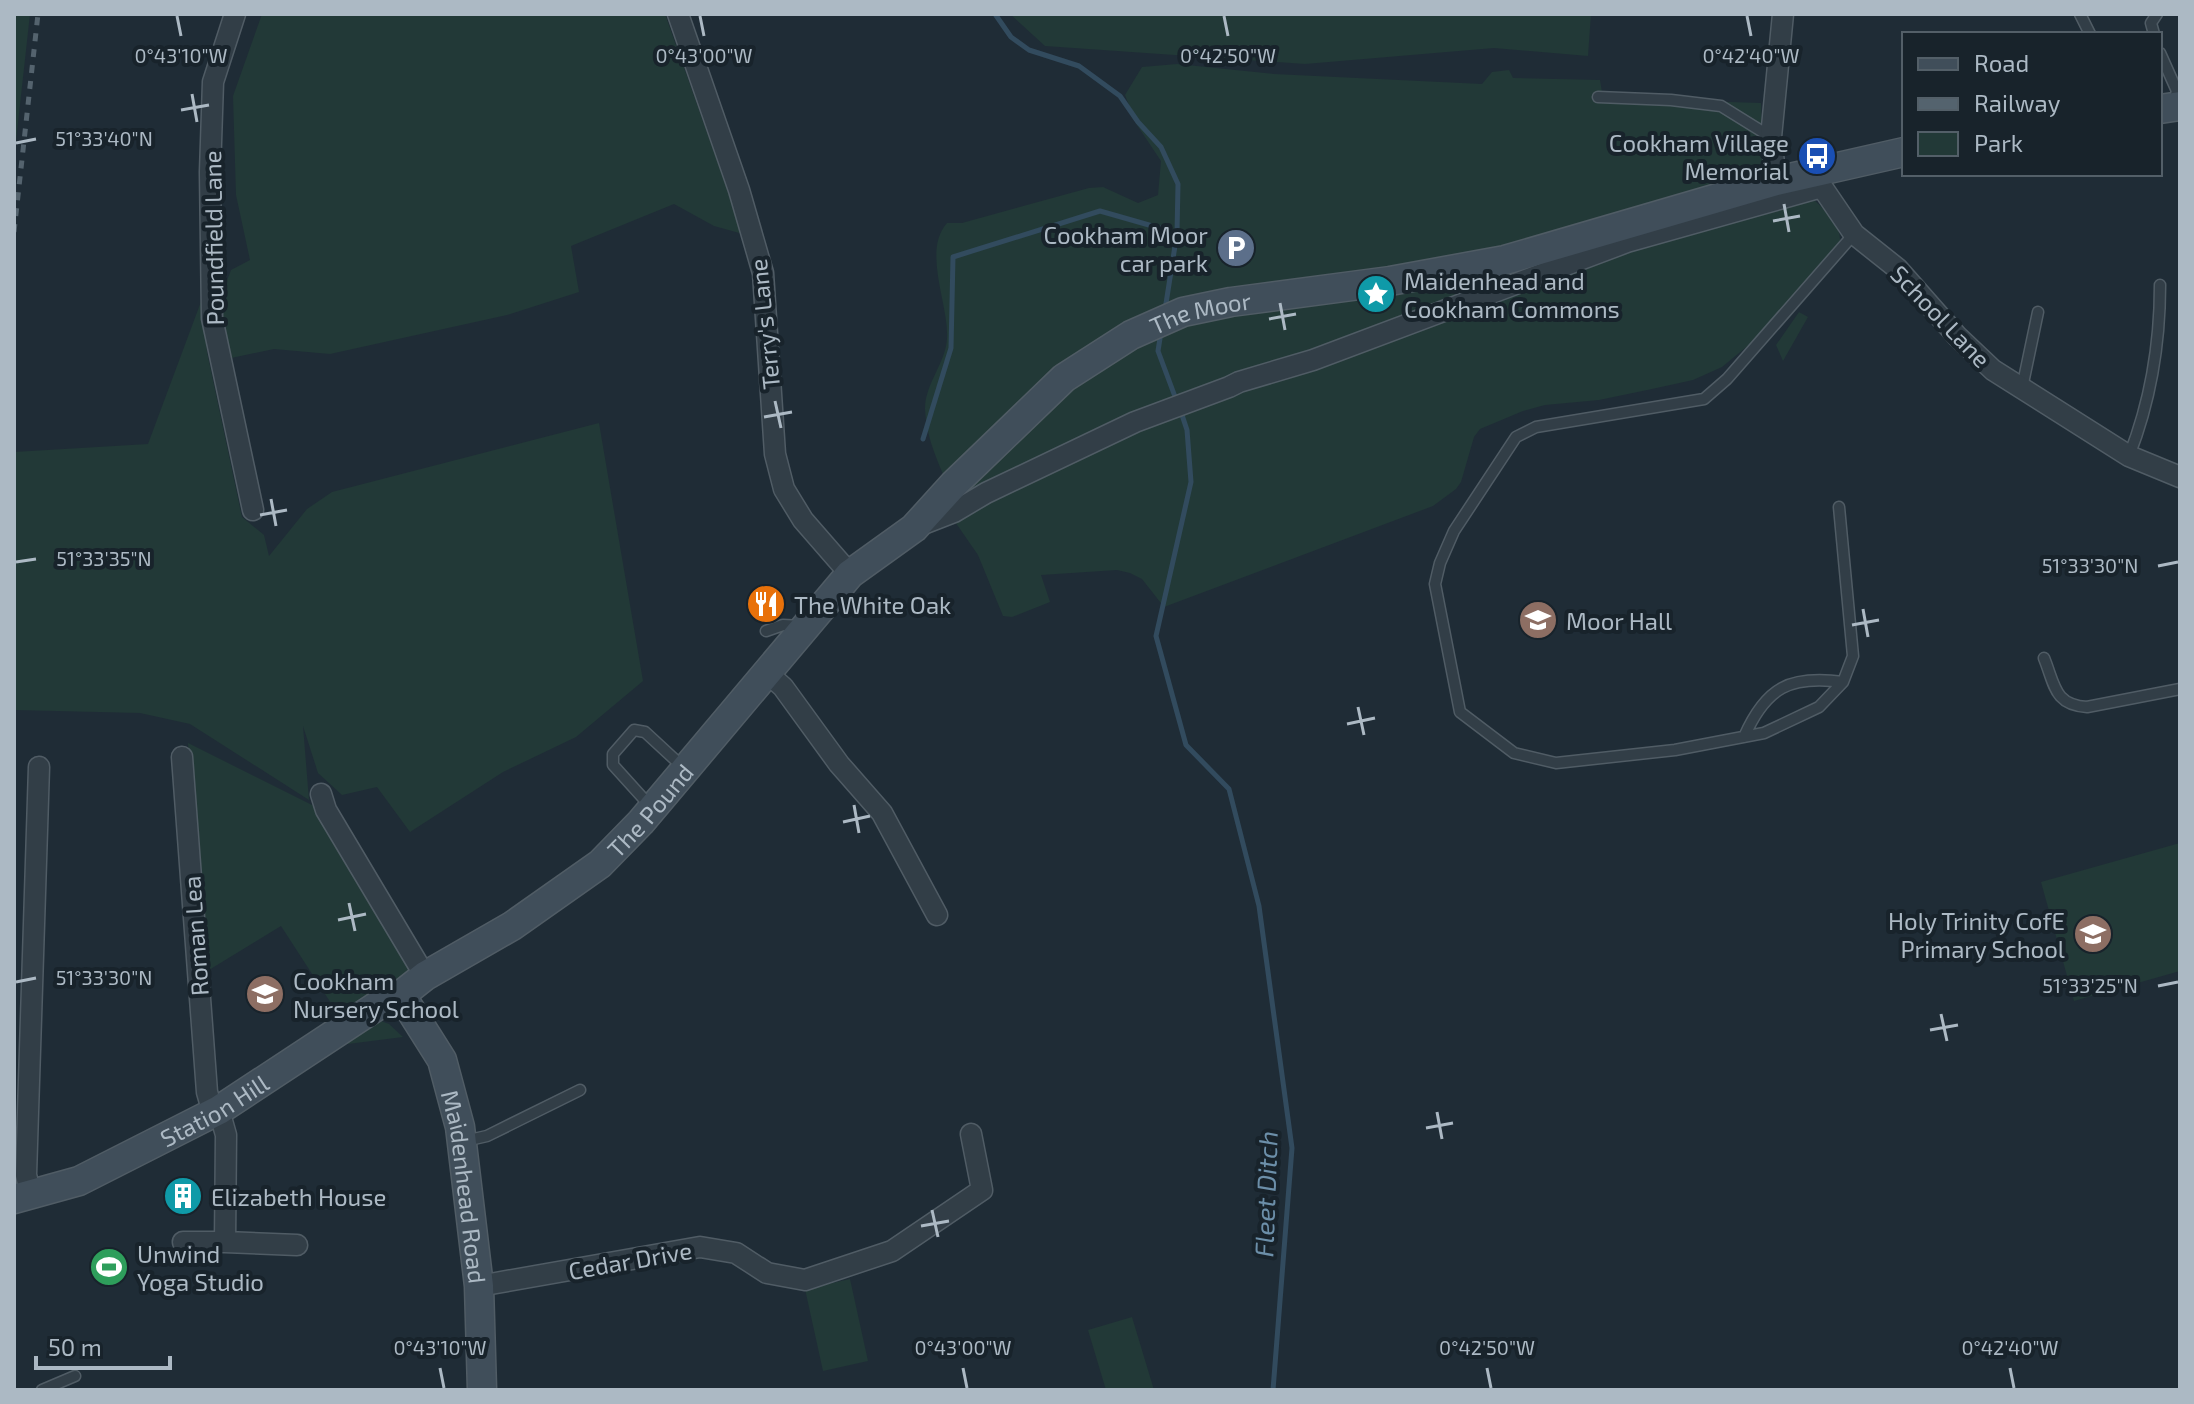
<svg xmlns="http://www.w3.org/2000/svg" width="2194" height="1404" viewBox="0 0 2194 1404" font-family="'Exo 2',sans-serif">
<style>
.green{fill:#223937}
.lines{fill:none;stroke-linecap:round;stroke-linejoin:round}
.stream{stroke:#324b5e;stroke-width:5}
.lane-casing{stroke:#505c65;stroke-width:13}
.street-casing{stroke:#505c65;stroke-width:23}
.secondary-casing{stroke:#505c65;stroke-width:31}
.lane{stroke:#323e47;stroke-width:10}
.street{stroke:#323e47;stroke-width:20}
.secondary{stroke:#404e5a;stroke-width:28}
.rail{stroke:#54636e;stroke-width:5;stroke-dasharray:8 8;stroke-linecap:butt}
.ticks{fill:none;stroke:#acb9c4;stroke-width:3}
.labels{text-anchor:middle;dominant-baseline:central;stroke-width:8;stroke-linejoin:round;paint-order:stroke}
.poi-label{font-size:24px;fill:#acb9c4;stroke:#18232b;text-anchor:start}
.street-label{font-size:24px;fill:#acb9c4;stroke:#18232b}
.water-label{font-size:26px;font-style:italic;fill:#6c8fa9;stroke:#18232b}
.ticks-label{font-size:20px;text-anchor:middle;fill:#acb9c4;stroke:#18232b;stroke-width:8;stroke-linejoin:round;paint-order:stroke}
</style>
<rect width="100%" height="100%" fill="#1f2c36"/>
<path class="green" d="M14,14H30L14,159Z
M262,14H665L743,234L714,226L674,204L571,246L579,292L507,315L330,354L274,349L231,358L226,366L221,296L231,270L250,260L236,195L233,96Z
M1010,14H1591L1588,56L1494,48L1305,64L1045,46Z
M1177,64L1274,74L1482,84L1492,72L1509,70L1513,78L1600,80L1603,98L1761,103C1762,118 1761,142 1767,154C1782,182 1842,210 1840,241L1750,344L1722,367L1693,380L1652,389L1599,400L1545,405L1523,411L1480,429L1474,437L1461,482L1456,489L1433,506L1164,607L1142,579L1130,573L1117,570L1041,575L1050,602L1012,617L1003,616L978,555L933,490L943,474C934,453 926,433 925,409C925,383 946,363 947,338C949,305 922,251 947,223H962L1089,188L1103,187L1138,203L1158,195L1161,161L1137,125L1125,95L1142,67Z
M202,299L207,352L242,517L264,535L269,556L307,509L332,492L599,423L643,681L576,737L503,772L410,832L377,787L342,795L318,773L303,726L309,800L190,724L140,713L14,710V452L148,444Z
M1799,312L1808,317L1783,361L1776,345Z
M188,743L316,807L407,964L408,973L338,1014L281,926L204,973Z
M2180,843V971L2074,1001L2041,882Z
M381,1021L389,1024L403,1037L340,1045L369,1023Z
M850,1279L868,1361L823,1371L805,1289Z
M1132,1317L1154,1390H1106L1088,1330Z"/>
<g class="lines">
<path class="stream" d="M995,14L1011,37L1029,50L1079,66L1120,96L1138,122L1161,147L1178,184L1177,233L1165,310
M1161,332L1158,351L1177,402
M1181,412L1187,430L1191,482L1156,636L1186,745L1229,789L1259,906L1292,1148L1273,1390
M923,439L951,348L953,257L1100,211L1177,233"/>
<defs>
<path id="lane" d="M2080,14L2090,34
M2154,34L2151,23L2157,14
M2160,53L2177,91L2173,105
M1598,97L1671,100L1721,106L1771,137
M2022,388L2038,312
M2129,456C2151,400 2160,345 2160,285
M1839,507L1853,656L1843,682L1819,707L1764,733L1675,750L1556,763L1514,753L1460,712L1435,584L1440,563L1454,531L1516,437L1536,427L1704,399L1727,379L1854,234
M766,631L783,625L803,626
M2044,658C2055,685 2054,705 2087,707L2180,689
M1744,737C1766,687 1790,675 1843,682
M651,807L613,765V754L634,730L645,732L684,768
M465,1141L487,1136L580,1090
M42,1390L75,1376"/>
<path id="street" d="M235,14L213,82L210,172L212,318L253,510
M678,14L739,190L763,273L775,454L784,489L803,520L850,574
M1819,175L1822,187L1854,234L1898,269L1957,336L1993,370L2129,456L2180,477
M1776,181L1771,137L1783,14
M918,526L954,512L986,493L1135,422L1229,387L1239,382L1313,360L1627,242L1822,187
M766,672L783,687L839,764L882,813L937,915
M182,757L207,1092L213,1113
M321,794L326,810L425,976
M219,1110L226,1135L225,1242L297,1245
M31,1195L26,1175L39,767
M183,1242H225
M479,1286L700,1247L736,1253L767,1273L805,1280L892,1251L982,1190L971,1134"/>
<g id="secondary">
<path d="M2160,109L2180,106"/>
<path id="s1" d="M401,995L442,1060L460,1127L479,1286L482,1390"/>
<path id="s2" d="M14,1199L79,1181L219,1110L383,1002L401,995L425,976L512,926L600,864L641,822L850,574L914,528L954,484L1064,378L1131,335L1183,312L1231,302L1390,281L1505,260L1776,181L1904,152"/>
</g>
</defs>
<use href="#lane" class="lane-casing"/>
<use href="#street" class="street-casing"/>
<use href="#secondary" class="secondary-casing"/>
<use href="#lane" class="lane"/>
<use href="#street" class="street"/>
<use href="#secondary" class="secondary"/>
<path class="rail" d="M14,232L38,14"/>
</g>
<path class="ticks" d="M177,16L181,36M700,16L704,36M1224,16L1228,36M1747,16L1751,36M192,94L197,122M181,110L209,105M16,143L36,139M1784,204L1789,232M1773,221L1800,216M1280,303L1285,330M1269,319L1296,314M775,401L781,428M764,417L792,412M271,499L276,526M260,515L287,510M16,562L36,559M2158,566L2178,562M1863,609L1868,637M1852,625L1879,620M1358,707L1364,735M1347,724L1375,718M854,805L859,833M843,822L870,816M349,903L355,931M338,920L366,914M16,982L36,978M2158,986L2178,982M1941,1014L1947,1041M1930,1030L1958,1025M1437,1112L1442,1139M1426,1128L1453,1123M932,1210L938,1237M921,1226L949,1221M440,1368L444,1388M963,1368L967,1388M1487,1368L1491,1388M2010,1368L2014,1388"/>
<defs>
<symbol id="bus-disc" viewBox="-11 -11 22 22"><circle r="9.5" fill="#1a4fb4" stroke="#18232b"/><path d="M-5-6H5V4H4V6H2V4H-2V6H-4V4H-5ZM-3.5-4V0h7V-4ZM-3.5 1.2v1.5H-2V1.2ZM2 1.2v1.5H3.5V1.2Z" fill="#fff"/></symbol>
<symbol id="parking-disc" viewBox="-11 -11 22 22"><circle r="9.5" fill="#5c6f8a" stroke="#18232b"/><path d="M-3.5-5.5H1a3.5 3.5 0 0 1 0 7H-1V5.5H-3.5ZM-1-3.4V-.6H.8a1.4 1.4 0 0 0 0-2.8Z" fill="#fff"/></symbol>
<symbol id="sight-disc" viewBox="-11 -11 22 22"><circle r="9.5" fill="#0f9aa8" stroke="#18232b"/><path d="M0-6L1.8-2.2L6-1.7L2.9 1.2L3.7 5.4L0 3.3L-3.7 5.4L-2.9 1.2L-6-1.7L-1.8-2.2Z" fill="#fff"/></symbol>
<symbol id="restaurant-disc" viewBox="-11 -11 22 22"><circle r="9.5" fill="#e8710a" stroke="#18232b"/><path d="M-5-6h1v4h1v-4h1v4h1v-4h1v5L-1.5 .5V6h-2V.5L-5-1ZM5-6V6H3V1.5H1.5Q1.5-4 5-6Z" fill="#fff"/></symbol>
<symbol id="university-disc" viewBox="-11 -11 22 22"><circle r="9.5" fill="#8d6e63" stroke="#18232b"/><path d="M0-5L7-2L0 1L-7-2ZM-4 1L0 2.5L4 1V4Q0 6-4 4Z" fill="#fff"/></symbol>
<symbol id="school-disc" viewBox="-11 -11 22 22"><circle r="9.5" fill="#8d6e63" stroke="#18232b"/><path d="M0-5L7-2L0 1L-7-2ZM-4 1L0 2.5L4 1V4Q0 6-4 4Z" fill="#fff"/></symbol>
<symbol id="building-disc" viewBox="-11 -11 22 22"><circle r="9.5" fill="#0f9aa8" stroke="#18232b"/><path d="M-4-6H4V6H1V3H-1V6H-4ZM-2.5-4.3h1.7v1.8h-1.7ZM.8-4.3h1.7v1.8H.8ZM-2.5-1h1.7V.8h-1.7ZM.8-1h1.7V.8H.8Z" fill="#fff"/></symbol>
<symbol id="stadium-disc" viewBox="-11 -11 22 22"><circle r="9.5" fill="#2e9e5b" stroke="#18232b"/><path d="M0-5a6.5 5 0 1 0 0 10a6.5 5 0 1 0 0-10ZM-3.5-1.8h7v3.6h-7Z" fill="#fff"/></symbol>
</defs>
<g fill-rule="evenodd">
<use href="#bus-disc" x="1795" y="134" width="44" height="44"/>
<use href="#parking-disc" x="1214" y="226" width="44" height="44"/>
<use href="#sight-disc" x="1354" y="272" width="44" height="44"/>
<use href="#restaurant-disc" x="744" y="582" width="44" height="44"/>
<use href="#university-disc" x="1516" y="598" width="44" height="44"/>
<use href="#school-disc" x="2071" y="912" width="44" height="44"/>
<use href="#school-disc" x="243" y="972" width="44" height="44"/>
<use href="#building-disc" x="161" y="1174" width="44" height="44"/>
<use href="#stadium-disc" x="87" y="1245" width="44" height="44"/>
</g>
<g class="labels">
<g class="poi-label">
<text x="1789" y="142" text-anchor="end">Cookham Village<tspan x="1789" dy="28">Memorial</tspan></text>
<text x="1208" y="234" text-anchor="end">Cookham Moor<tspan x="1208" dy="28">car park</tspan></text>
<text x="1404" y="280">Maidenhead and<tspan x="1404" dy="28">Cookham Commons</tspan></text>
<text x="794" y="604">The White Oak</text>
<text x="1566" y="620">Moor Hall</text>
<text x="2065" y="920" text-anchor="end">Holy Trinity CofE<tspan x="2065" dy="28">Primary School</tspan></text>
<text x="293" y="980">Cookham<tspan x="293" dy="28">Nursery School</tspan></text>
<text x="211" y="1196">Elizabeth House</text>
<text x="137" y="1253">Unwind<tspan x="137" dy="28">Yoga Studio</tspan></text>
</g>
<g class="street-label">
<text transform="translate(213 238) rotate(-91)">Poundfield Lane</text>
<text stroke="none"><textPath href="#s2" startOffset="1506">The Moor</textPath></text>
<text transform="translate(1941 316) rotate(46)">School Lane</text>
<text transform="translate(764 324) rotate(-96)">Terry's Lane</text>
<text stroke="none"><textPath href="#s2" startOffset="752">The Pound</textPath></text>
<text transform="translate(195 936) rotate(-94)">Roman Lea</text>
<text stroke="none"><textPath href="#s2" startOffset="220">Station Hill</textPath></text>
<text stroke="none"><textPath href="#s1" startOffset="206">Maidenhead Road</textPath></text>
<text transform="translate(630 1260) rotate(-10)">Cedar Drive</text>
</g>
<g class="water-label">
<text transform="translate(1265 1194) rotate(-88)">Fleet Ditch</text>
</g>
</g>
<g class="ticks-label">
<text x="181" y="63">0°43'10"W</text>
<text x="704" y="63">0°43'00"W</text>
<text x="1228" y="63">0°42'50"W</text>
<text x="1751" y="63">0°42'40"W</text>
<text x="104" y="146">51°33'40"N</text>
<text x="104" y="566">51°33'35"N</text>
<text x="2090" y="573">51°33'30"N</text>
<text x="104" y="985">51°33'30"N</text>
<text x="2090" y="993">51°33'25"N</text>
<text x="440" y="1355">0°43'10"W</text>
<text x="963" y="1355">0°43'00"W</text>
<text x="1487" y="1355">0°42'50"W</text>
<text x="2010" y="1355">0°42'40"W</text>
</g>
<rect width="2194" height="1404" fill="none" stroke="#acb9c4" stroke-width="32"/>
<rect x="1902" y="32" width="260" height="144" fill="#18232b" stroke="#535f68" stroke-width="2"/>
<rect x="1918" y="58" width="40" height="12" fill="#404e5a" stroke="#535f68" stroke-width="2"/>
<text x="1974" y="72" font-size="24" fill="#acb9c4">Road</text>
<rect x="1918" y="98" width="40" height="12" fill="#54636e" stroke="#535f68" stroke-width="2"/>
<text x="1974" y="112" font-size="24" fill="#acb9c4">Railway</text>
<rect x="1918" y="132" width="40" height="24" fill="#223937" stroke="#535f68" stroke-width="2"/>
<text x="1974" y="152" font-size="24" fill="#acb9c4">Park</text>
<path d="M36 1356v12h134v-12" fill="none" stroke="#acb9c4" stroke-width="4"/>
<text x="48" y="1356" font-size="24" fill="#acb9c4" stroke="#18232b" stroke-width="6" paint-order="stroke">50 m</text>
</svg>
